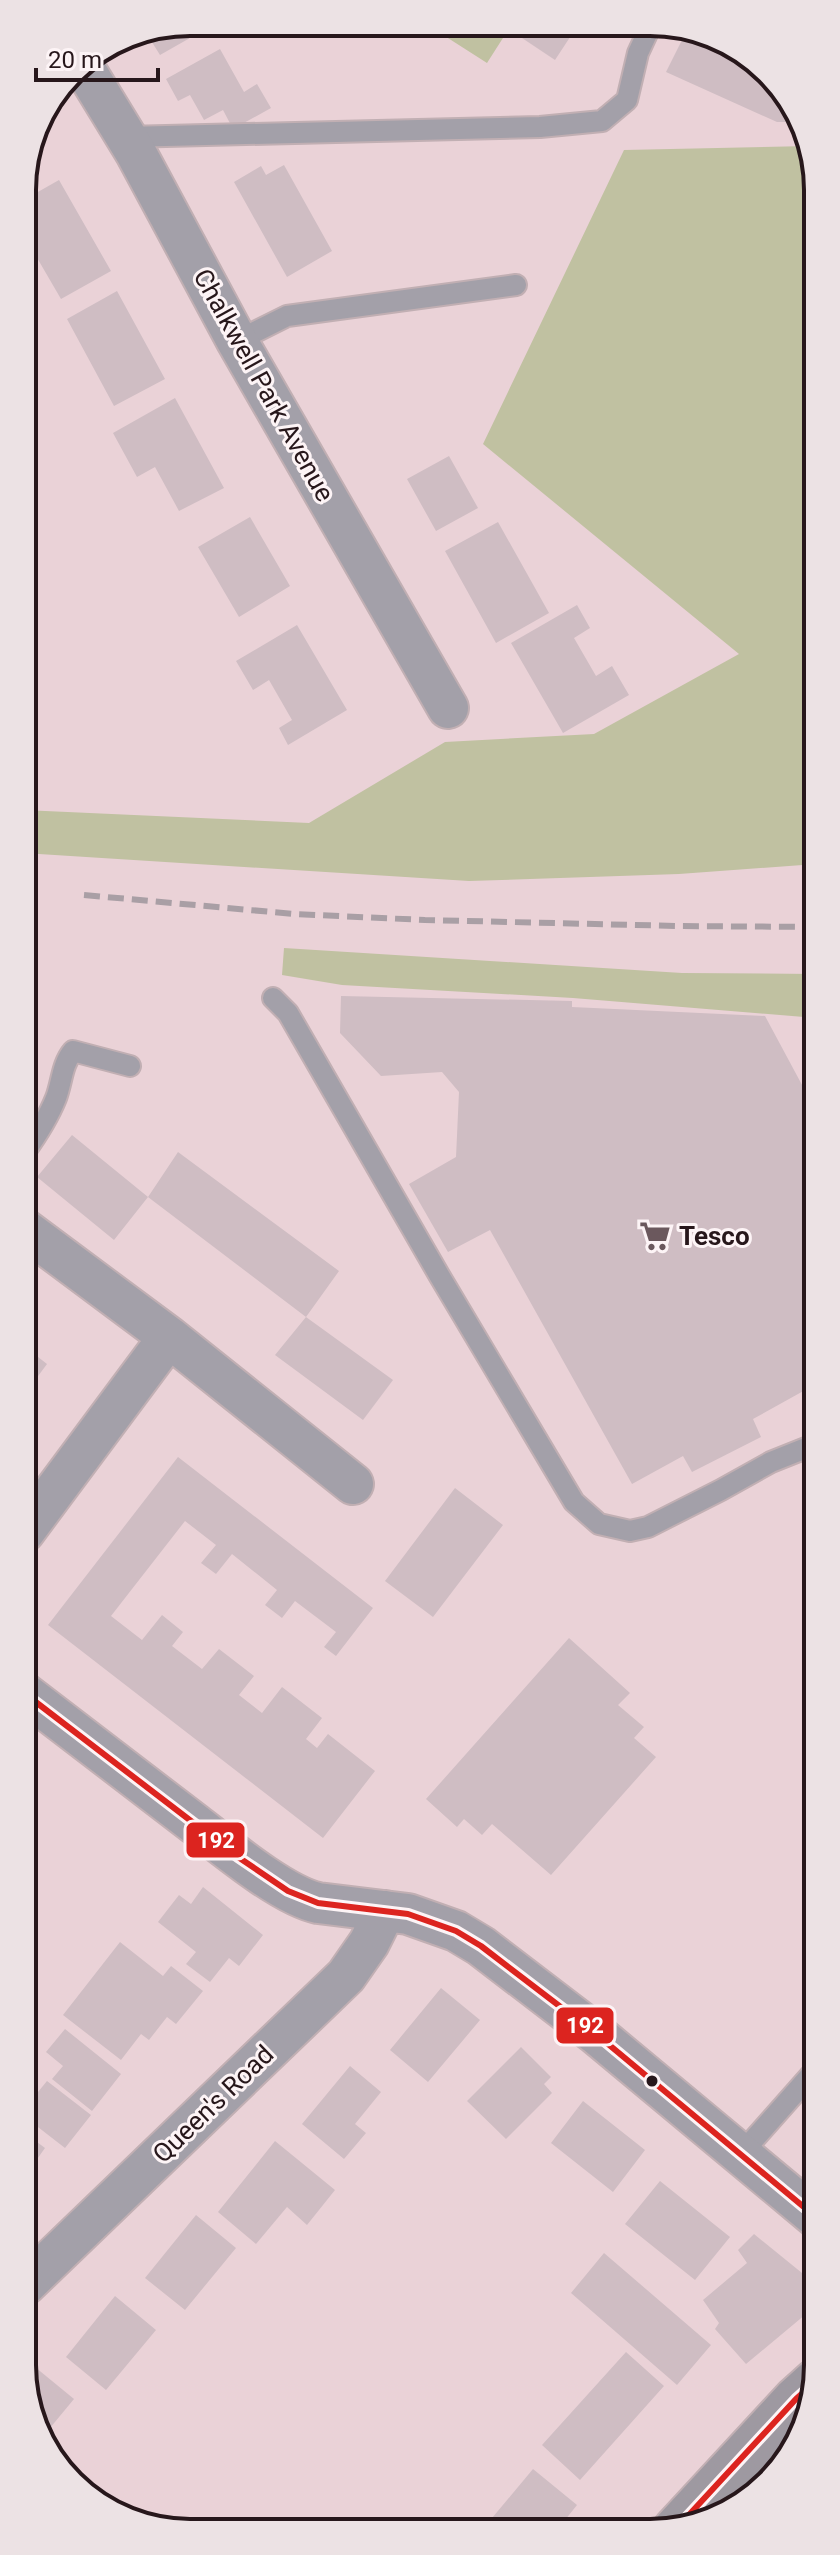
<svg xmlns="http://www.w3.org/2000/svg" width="840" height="2555" viewBox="0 0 840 2555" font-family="Roboto,sans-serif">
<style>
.green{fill:#c0c1a1}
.building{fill:#cfbdc3}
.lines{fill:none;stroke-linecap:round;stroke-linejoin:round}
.service-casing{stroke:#c1afb3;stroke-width:24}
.minor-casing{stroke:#c1afb3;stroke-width:44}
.primary-casing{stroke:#c1afb3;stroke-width:48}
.service{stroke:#a3a0a9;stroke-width:20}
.minor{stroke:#a3a0a9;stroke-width:40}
.primary{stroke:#9e99a1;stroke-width:44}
.rail{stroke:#a99fa5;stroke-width:6;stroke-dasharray:16 8;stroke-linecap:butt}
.bus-1-casing{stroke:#fdf4f6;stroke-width:12}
.bus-1{stroke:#dc241f;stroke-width:6}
.bus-dot{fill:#27171b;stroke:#fdf4f6;stroke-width:3}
.labels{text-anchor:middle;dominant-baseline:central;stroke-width:6;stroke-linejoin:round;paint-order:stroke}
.street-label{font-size:26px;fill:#27171b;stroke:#fdf4f6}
.poi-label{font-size:26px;font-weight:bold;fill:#27171b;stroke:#fdf4f6;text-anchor:start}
.rim{fill:none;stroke:#27171b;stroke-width:4}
.line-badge{stroke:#fdf4f6;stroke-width:3}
.badge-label{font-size:22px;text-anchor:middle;font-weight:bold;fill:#fff}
</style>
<rect width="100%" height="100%" fill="#ead2d7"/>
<path class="green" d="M426,24H512L487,63Z
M809,146L815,157L816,864L679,874L469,881L23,853V810L309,823L445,742L594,734L739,654L483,444L624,150Z
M284,948L682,973L816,974V1018L573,998L342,985L282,975Z"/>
<path class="building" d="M190,22L197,34L160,55L145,31Z
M514,24L578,25L555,60L510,30Z
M688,28L769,71L796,122H777L666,72Z
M220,49L244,92L257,84L271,108L233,129L223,110L204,120L190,95L178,101L166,79Z
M284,165L332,251L287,277L234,182L261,166L266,175Z
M59,180L111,271L61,299L22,232V201Z
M117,291L165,379L114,406L67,319Z
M175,398L224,488L179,511L155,467L137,477L113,433Z
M449,456L478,508L436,531L407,479Z
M250,517L290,586L239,617L198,547Z
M498,522L549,613L496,643L445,551Z
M577,605L590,628L574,638L596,676L612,666L629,695L563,733L511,643Z
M297,625L347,710L288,745L279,728L292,720L269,680L253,690L236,661Z
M341,996L572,1001V1007L765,1016L816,1111V1384L753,1419L761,1437L692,1472L683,1456L632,1484L490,1230L448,1252L409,1184L456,1157L459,1092L442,1072L381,1076L340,1033Z
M72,1135L148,1197L114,1240L37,1177Z
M178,1152L339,1271L306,1317L148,1197Z
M306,1317L393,1380L363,1420L275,1355Z
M24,1346L47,1364L24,1395Z
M178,1457L373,1608L336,1656L324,1647L336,1632L295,1601L282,1618L265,1605L277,1590L232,1554L216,1574L201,1563L216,1545L185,1521L111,1616L142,1640L162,1615L183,1632L172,1646L202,1669L219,1649L254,1676L239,1695L262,1713L282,1687L322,1718L306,1739L317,1748L328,1734L375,1771L323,1838L48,1625Z
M455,1488L503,1525L433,1617L385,1581Z
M569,1638L630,1693L618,1705L644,1727L634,1738L656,1757L551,1875L492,1824L482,1835L464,1819L457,1827L426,1799Z
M203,1887L263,1935L239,1966L229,1958L210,1982L186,1964L196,1952L158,1922L179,1895L191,1904Z
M120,1942L163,1976L171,1966L203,1991L176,2024L167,2017L149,2040L141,2034L121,2060L63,2015Z
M441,1988L480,2020L428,2082L390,2050Z
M65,2029L121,2074L92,2111L52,2079L63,2066L46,2052Z
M521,2047L551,2077L544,2084L552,2093L506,2139L467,2101Z
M350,2066L381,2092L355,2124L366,2133L344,2159L302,2124Z
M47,2081L91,2115L65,2148L25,2117V2087L27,2084L38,2092Z
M583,2101L645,2150L613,2192L551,2143Z
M25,2133L45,2148L25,2176Z
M275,2141L335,2190L307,2225L287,2207L256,2244L218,2212Z
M660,2181L730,2237L695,2280L625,2224Z
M196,2215L236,2248L185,2310L145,2278Z
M754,2234L818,2286V2304L746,2364L715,2329L719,2323L703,2300L747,2263L738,2250Z
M604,2253L711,2345L677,2385L571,2293Z
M115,2296L156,2330L106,2390L66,2357Z
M626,2352L664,2386L580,2480L542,2445Z
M35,2367L74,2399L45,2434L25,2398V2379Z
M533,2469L577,2505L557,2530H482Z"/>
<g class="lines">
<defs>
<path id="service" d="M126,137L540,127L602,121L627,100L638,53L651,25
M237,341L287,316L516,285
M273,998L288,1013L439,1275L574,1502L599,1524L630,1531L648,1527L721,1490L771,1462L816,1444
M24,1153C37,1135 48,1118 56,1098C62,1082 62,1064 73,1051L130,1066
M740,2155L817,2068"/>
<path id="minor" d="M81,63L136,153L237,341L448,708
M24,1229L169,1337L353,1484
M24,1532L169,1337
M24,1693C81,1737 138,1781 195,1824C225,1847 282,1895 318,1903L408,1914L456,1931L481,1946L596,2034L817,2218
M25,2285L346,1976L369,1943L385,1911"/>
<path id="primary" d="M675,2530L796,2399L816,2381"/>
</defs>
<use href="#service" class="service-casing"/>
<use href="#minor" class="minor-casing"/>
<use href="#primary" class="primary-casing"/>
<use href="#service" class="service"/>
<use href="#minor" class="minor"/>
<use href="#primary" class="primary"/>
<path class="rail" d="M84,895L294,914L425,920L679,926L816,927"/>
<defs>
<path id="bus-1" d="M24,1693L238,1857L288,1891L318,1903L408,1914L456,1931L481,1946L596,2034L817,2218
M675,2530L796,2399L815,2382"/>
</defs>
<use href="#bus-1" class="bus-1-casing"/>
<use href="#bus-1" class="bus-1"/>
</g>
<defs>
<symbol id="supermarket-bare" viewBox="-9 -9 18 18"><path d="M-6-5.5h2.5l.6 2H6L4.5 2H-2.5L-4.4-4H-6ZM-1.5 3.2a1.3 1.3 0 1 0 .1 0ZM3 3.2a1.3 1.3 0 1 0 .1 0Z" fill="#6b585d" stroke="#fdf4f6" stroke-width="2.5" paint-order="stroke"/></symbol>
</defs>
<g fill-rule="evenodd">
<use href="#supermarket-bare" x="633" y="1214" width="44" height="44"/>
</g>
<circle class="bus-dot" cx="652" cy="2081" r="7"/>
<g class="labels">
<g class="street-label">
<text transform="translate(264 385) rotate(61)">Chalkwell Park Avenue</text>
<text transform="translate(213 2104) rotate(-44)">Queen's Road</text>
</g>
<g class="poi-label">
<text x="679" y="1236">Tesco</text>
</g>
</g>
<path d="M0 0H840V2555H0ZM190 36H650A154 154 0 0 1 804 190V2365A154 154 0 0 1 650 2519H190A154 154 0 0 1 36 2365V190A154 154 0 0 1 190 36Z" fill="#ece2e4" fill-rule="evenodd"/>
<path class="rim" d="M190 36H650A154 154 0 0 1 804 190V2365A154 154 0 0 1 650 2519H190A154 154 0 0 1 36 2365V190A154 154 0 0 1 190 36Z"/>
<g class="line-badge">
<rect x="185" y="1821" width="61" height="38" rx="8" fill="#dc241f"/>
<rect x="555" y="2006" width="60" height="39" rx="8" fill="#dc241f"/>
</g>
<g class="badge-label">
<text x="216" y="1848">192</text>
<text x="585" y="2033">192</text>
</g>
<path d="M36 68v12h122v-12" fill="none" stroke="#27171b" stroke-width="4"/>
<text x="48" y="68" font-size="24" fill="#27171b" stroke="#fdf4f6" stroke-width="6" paint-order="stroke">20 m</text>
</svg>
